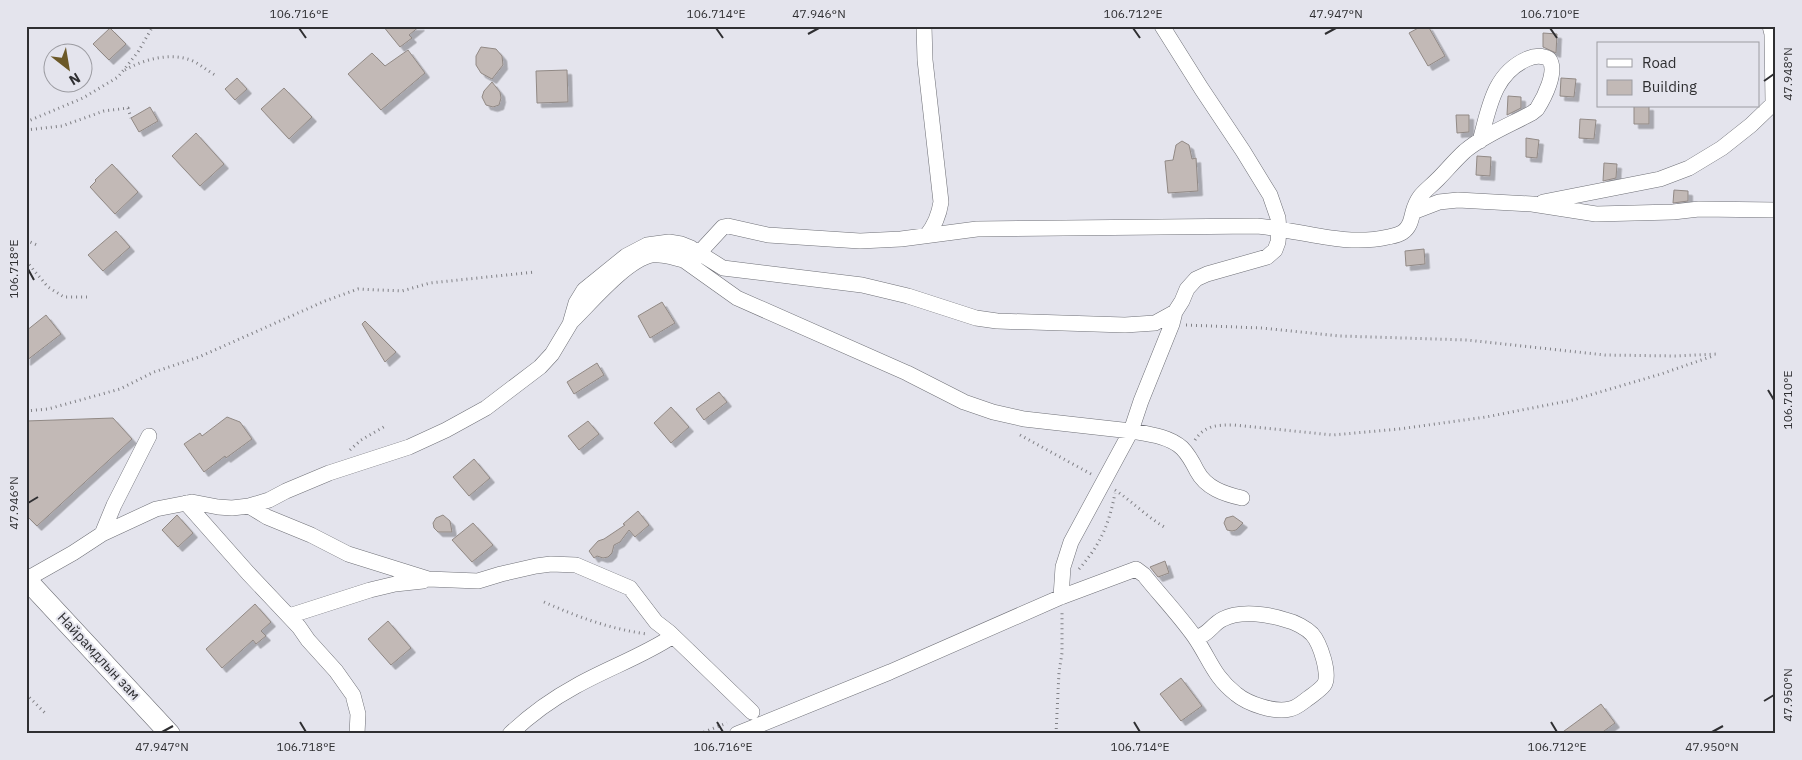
<svg xmlns="http://www.w3.org/2000/svg" width="1802" height="760" viewBox="0 0 1802 760" font-family="'IBM Plex Sans',sans-serif">
<style>
.building{fill:#c2b9b6;stroke:#918985;filter:url(#shadow)}
.lines{fill:none;stroke-linecap:round;stroke-linejoin:round}
.minor-casing{stroke:#6f7077;stroke-width:16}
.major-casing{stroke:#6f7077;stroke-width:21}
.path{stroke:#818186;stroke-width:3;stroke-dasharray:1 4;stroke-linecap:butt}
.minor{stroke:#fff;stroke-width:15}
.major{stroke:#fff;stroke-width:20}
.ticks{fill:none;stroke:#2f2f32;stroke-width:2}
.labels{text-anchor:middle;dominant-baseline:central;stroke-width:4;stroke-linejoin:round;paint-order:stroke}
.street-label{font-size:14px;fill:#2f2f32;stroke:#e4e4ed}
.neatline{fill:none;stroke:#2f2f32;stroke-width:2}
.ticks-label{font-size:12px;text-anchor:middle;fill:#2f2f32}
</style>
<defs>
<filter id="shadow"><feDropShadow dx="4.5" dy="4.5" stdDeviation="0" flood-color="#0004"/></filter>
</defs>
<rect width="100%" height="100%" fill="#e4e4ed"/>
<path class="building" d="M383,26H420L409,35L412,38L400,47Z
M1422,26H1428L1445,56L1428,66L1409,33Z
M110,28L126,44L109,60L93,44Z
M1543,33L1557,34L1556,53L1543,47Z
M481,47L496,49L502,56L503,65L492,79L481,73L476,65V56Z
M408,50L425,73L381,110L348,74L372,53L385,66Z
M567,70L568,102L537,103L536,71Z
M237,78L247,89L235,100L225,89Z
M1561,78L1576,79L1574,97L1560,96Z
M492,82L500,92L501,98L499,105L493,107L486,105L482,97L484,91Z
M284,88L312,117L289,139L261,109Z
M1508,96L1521,97V108L1507,115Z
M1634,106H1649V124H1634Z
M150,107L158,121L139,132L131,118Z
M1456,115H1469V132L1457,133Z
M1580,119L1596,120L1594,139L1579,138Z
M196,133L224,164L200,186L172,156Z
M1526,138L1539,140L1537,158L1526,157Z
M1182,141L1189,145L1192,159L1196,158L1198,191L1168,193L1165,161L1173,160L1176,145Z
M1477,156L1491,157L1490,176L1476,175Z
M1604,163L1617,164L1616,178L1603,181Z
M112,164L138,192L115,214L90,187L96,181L95,180Z
M1674,190L1688,191V201L1673,203Z
M116,231L130,247L103,271L88,255Z
M1424,249L1425,264L1406,266L1405,251Z
M662,302L675,323L650,338L638,316Z
M46,315L61,334L26,361V331Z
M365,321L396,352L385,362L362,324Z
M597,363L604,375L574,394L567,382Z
M719,392L727,402L704,420L696,409Z
M671,407L689,427L671,443L654,423Z
M227,417L240,422L252,439L226,458L225,456L204,472L184,444L200,433L202,436Z
M113,418L132,439L37,526L26,515V421Z
M588,421L599,434L579,450L568,436Z
M474,459L490,478L469,496L453,477Z
M638,511L649,525L635,537L629,530L620,542L614,545L612,553L608,557L603,558L597,556L594,558L589,551L598,541L604,539L625,525L623,524Z
M177,515L193,533L178,547L162,530Z
M443,515L450,521L452,532H438L434,528L433,523L436,518Z
M1233,516L1243,523L1236,530L1232,531L1227,530L1224,523L1226,518Z
M473,523L493,545L472,562L452,540Z
M1165,561L1169,573L1158,577L1150,567Z
M255,604L271,622L261,631L266,636L256,644L253,640L222,668L206,649Z
M388,621L411,648L391,665L368,639Z
M1181,678L1202,706L1181,721L1160,694Z
M1601,704L1615,723L1600,734H1560Z"/>
<g class="lines">
<defs>
<path id="minor" d="M924,26L925,60L941,202C939,215 935,225 927,235
M1770,26L1772,34L1773,103
M1543,202L1660,179L1689,168L1722,148L1751,125L1776,101
M1413,212C1418,194 1425,192 1438,179C1447,170 1455,160 1465,151C1484,135 1510,125 1532,113L1537,109C1544,98 1558,71 1549,59C1542,55 1534,56 1527,59C1493,74 1489,109 1480,141
M699,253L723,227L728,226L768,235L860,241L901,239L977,229L1257,226C1301,230 1344,247 1388,237C1393,236 1399,235 1403,232C1410,227 1411,220 1413,212L1439,202L1458,200L1532,204L1596,214L1673,212L1699,209L1776,210
M685,261L737,298L907,373L964,402L993,412L1024,419L1131,431L1071,542L1063,567L1061,597
M1175,312L1172,324L1141,401L1131,431C1148,434 1169,436 1182,448C1189,455 1193,463 1197,471C1206,488 1224,494 1242,498
M571,322C590,304 626,260 652,255C662,253 684,260 694,263
M186,503L248,573L299,627L308,640L336,671L353,695L358,714L357,734
M249,506L267,517L311,535L348,554L428,579L478,581L501,574L536,566L551,564L576,565L630,588L656,622L669,632L752,712
M102,534L114,505L149,436
M27,579L73,553L102,534L156,509L192,502L218,507L232,508L249,506L269,500L286,491L329,473L409,447L446,430L486,408L540,367L552,354L570,324L576,303L584,290L626,256L647,245L669,242L681,244L691,248L723,268L862,285L908,296L976,318L997,321L1125,325L1155,323L1175,312L1182,301L1187,289L1196,279L1207,274L1267,257L1275,250L1278,242L1279,230L1278,218L1270,195L1243,151L1201,88L1162,26
M289,616L370,590L395,584L423,581
M510,734C530,715 552,699 576,686C608,668 643,656 673,636
M737,734L890,672L1061,597L1136,569L1144,575C1160,595 1179,615 1194,636C1210,659 1213,676 1236,694C1248,704 1275,713 1290,709C1297,708 1304,701 1310,697C1314,694 1321,689 1324,685C1331,675 1320,643 1312,634C1306,628 1295,622 1286,620C1268,614 1240,610 1223,619C1212,624 1207,637 1195,637"/>
<path id="major" d="M26,579L170,734"/>
</defs>
<use href="#minor" class="minor-casing"/>
<use href="#major" class="major-casing"/>
<path class="path" d="M295,26V27
M125,70C144,59 174,51 195,62C202,66 208,71 215,75
M26,122L83,98L118,77L138,52L153,26
M26,130L62,126L104,111L128,108L131,118
M26,240L39,246
M26,261L48,287L64,297H87
M1186,325L1261,328L1340,336L1467,340L1605,355L1676,356L1718,354
M26,411L48,409L120,389L154,372L199,357L325,301L358,289L402,291L430,283L535,272
M1020,435L1091,474
M1195,440C1205,425 1217,425 1234,425L1333,435L1399,429L1486,417L1573,400L1661,374L1713,356
M350,450L361,440L387,425
M1115,490C1133,502 1147,517 1166,528
M1079,569C1100,545 1109,525 1115,493
M544,602C578,617 610,629 647,634
M26,694L47,715
M699,734L727,723
M1056,734L1059,672L1062,653V612"/>
<use href="#minor" class="minor"/>
<use href="#major" class="major"/>
</g>
<path class="ticks" d="M299,28L306,38M716,28L723,38M1133,28L1140,38M1550,28L1557,38M808,34L819,28M1325,34L1336,28M1764,81L1774,74M28,269L34,280M1768,390L1774,400M28,503L38,497M1764,701L1774,695M300,722L306,732M717,722L723,732M1134,722L1140,732M1551,722L1557,732M162,732L173,726M1712,732L1723,726"/>
<g class="labels">
<g class="street-label">
<text transform="translate(99 656) rotate(47)">Найрамдлын зам</text>
</g>
</g>
<rect width="1802" height="760" fill="none" stroke="#e4e4ed" stroke-width="55"/>
<rect x="1597" y="42" width="162" height="65" fill="#e4e4ed" stroke="#9c9ca2"/>
<rect x="1607" y="59" width="25" height="8" fill="#ffffff" stroke="#9c9ca2"/>
<text x="1642" y="68" font-size="15" fill="#2f2f32">Road</text>
<rect x="1607" y="80" width="25" height="15" fill="#c2b9b6" stroke="#9c9ca2"/>
<text x="1642" y="92" font-size="15" fill="#2f2f32">Building</text>
<g transform="translate(68 68) rotate(149)"><circle r="24" fill="#e4e4ed" stroke="#9c9ca2"/>
<path d="M0-4L9 19L0 12L-9 19Z" fill="#6c5928"/>
<text y="-8" font-size="14" font-weight="bold" text-anchor="middle" fill="#2f2f32">N</text>
</g>
<rect x="28" y="28" width="1746" height="704" class="neatline"/>
<g class="ticks-label">
<text x="299" y="18">106.716°E</text>
<text x="716" y="18">106.714°E</text>
<text x="819" y="18">47.946°N</text>
<text x="1133" y="18">106.712°E</text>
<text x="1336" y="18">47.947°N</text>
<text x="1550" y="18">106.710°E</text>
<text transform="translate(1788 74) rotate(-90)" y="4">47.948°N</text>
<text transform="translate(14 269) rotate(-90)" y="4">106.718°E</text>
<text transform="translate(1788 400) rotate(-90)" y="4">106.710°E</text>
<text transform="translate(14 503) rotate(-90)" y="4">47.946°N</text>
<text transform="translate(1788 695) rotate(-90)" y="4">47.950°N</text>
<text x="162" y="751">47.947°N</text>
<text x="306" y="751">106.718°E</text>
<text x="723" y="751">106.716°E</text>
<text x="1140" y="751">106.714°E</text>
<text x="1557" y="751">106.712°E</text>
<text x="1712" y="751">47.950°N</text>
</g>
</svg>
